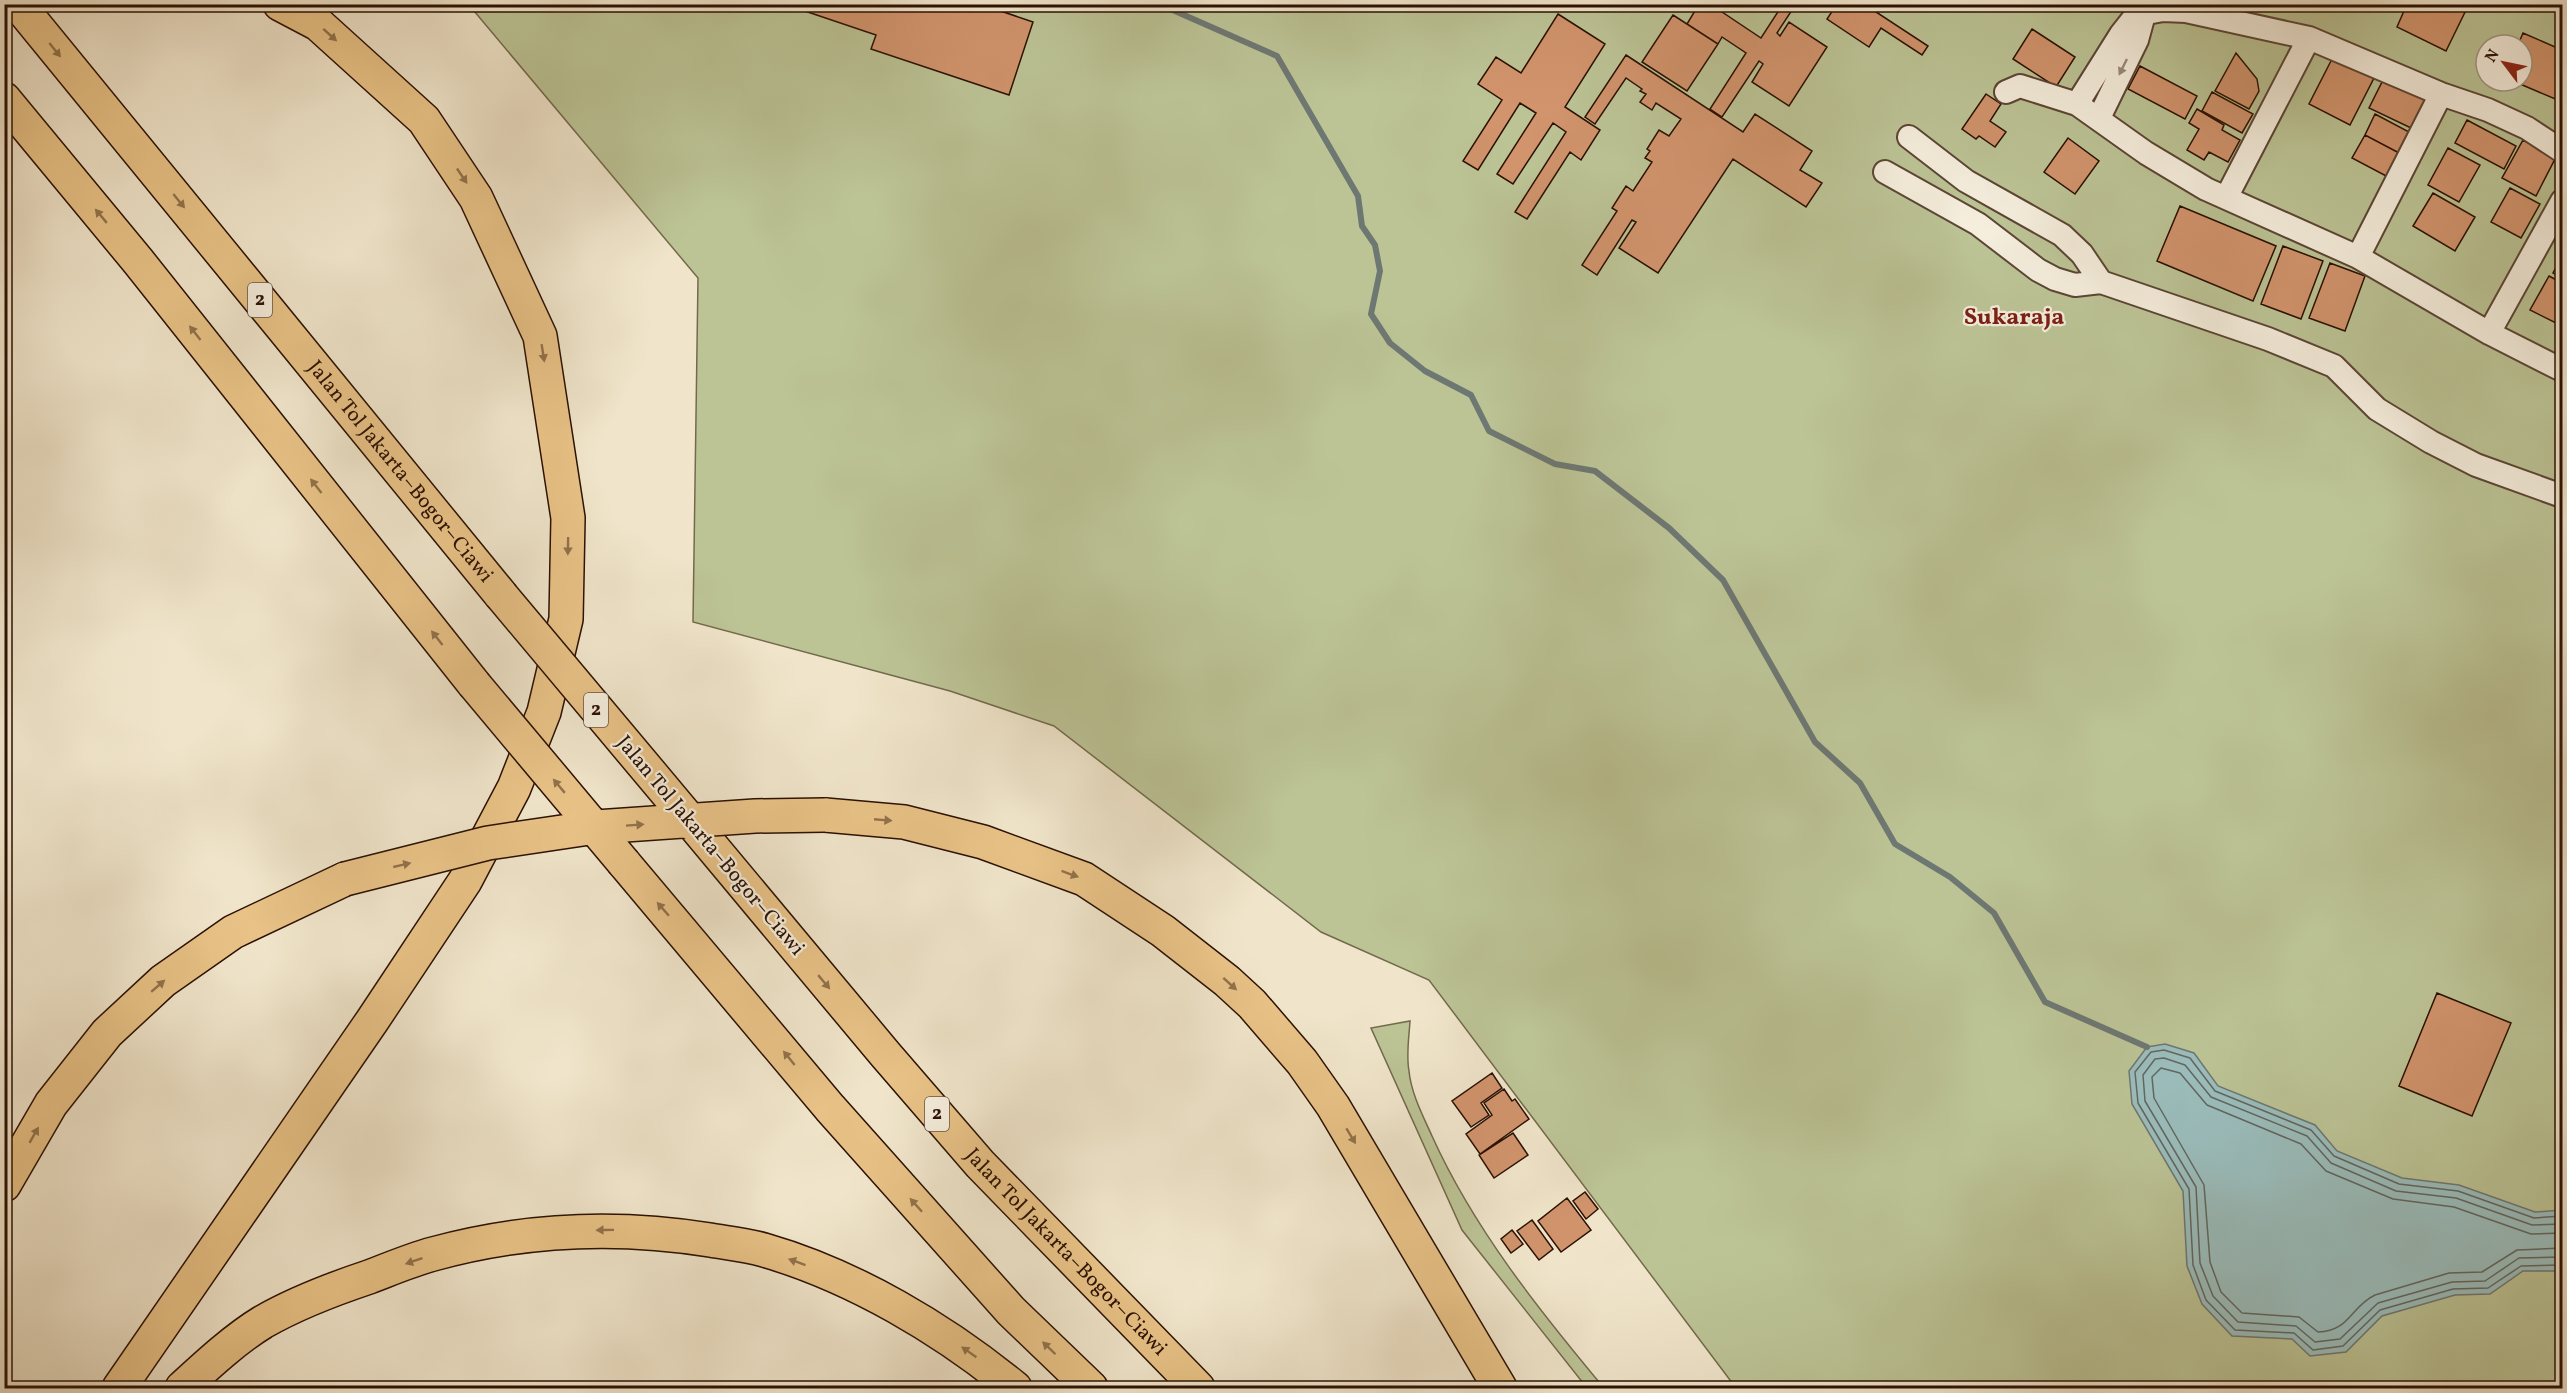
<svg xmlns="http://www.w3.org/2000/svg" width="2567" height="1393" viewBox="0 0 2567 1393" font-family="Vollkorn,serif">
<style>
.green{fill:#bcc496;stroke:#736a4c;stroke-width:1.5;fill-rule:evenodd}
.water{fill:#9bbebd;stroke:#6e7873;stroke-width:1.5}
.lines{fill:none;stroke-linecap:round;stroke-linejoin:round}
.shore{stroke:#626760;stroke-width:1.5}
.stream{stroke:#6e7873;stroke-width:6}
.building{fill:#d1946d;stroke:#2a1003;stroke-width:1.5}
.minor-casing{stroke:#5c4535;stroke-width:26}
.motorway-casing{stroke:#2a1003;stroke-width:36}
.minor{stroke:#f5eedd;stroke-width:22}
.motorway{stroke:#e8c286;stroke-width:33}
.motorway-bridge-casing{stroke:#2a1003;stroke-width:36;stroke-linecap:butt}
.motorway-bridge{stroke:#e8c286;stroke-width:33}
.oneway{fill:#92724b}
.oneway2{fill:#9a8a7b}
.labels{text-anchor:middle;dominant-baseline:central;stroke-width:4.5;stroke-linejoin:round;paint-order:stroke}
.shield{fill:#f5eedd;stroke:#675344;stroke-width:1.5}
.shield-label{font-size:20px;font-weight:bold;fill:#2a1003}
.street-label{font-size:21px;fill:#2a1003;stroke:#f5eedd}
.quarter-label{font-size:24px;font-weight:bold;fill:#7a1f14;stroke:#f5eedd}
</style>
<rect width="100%" height="100%" fill="#f0e5cb"/>
<filter id="stains"><feTurbulence type="fractalNoise" baseFrequency=".00333" numOctaves="4"/><feColorMatrix values="0 0 0 0 .2 0 0 0 0 .09 0 0 0 0 .02 0 0 0 .5 -.17"/></filter>
<radialGradient id="worn" r=".72"><stop offset=".6" stop-color="#630" stop-opacity="0"/><stop offset="1" stop-color="#630" stop-opacity=".3"/></radialGradient>
<path class="green" d="M469,5H2562V1388H1736L1429,980L1321,932L1054,726L950,691L693,622L698,278ZM2486,45H2522V81H2486Z
M1410,1021C1409,1038 1406,1055 1409,1071C1411,1093 1423,1116 1432,1136C1474,1229 1539,1310 1604,1388H1587L1462,1230L1371,1028Z"/>
<path class="water" d="M2165,1044L2194,1053L2218,1086L2315,1125L2337,1151L2402,1178L2459,1185L2535,1212L2562,1210V1271H2523L2490,1294L2455,1295L2382,1316L2346,1352L2310,1356L2292,1339L2232,1336L2202,1304L2187,1266L2183,1191L2132,1104L2129,1071L2147,1047Z"/>
<g class="lines">
<path class="shore" d="M2562,1216L2534,1218L2458,1191L2399,1184L2334,1156L2311,1130L2215,1091L2190,1058L2164,1050L2151,1052L2135,1072L2138,1103L2189,1189L2193,1265L2206,1300L2235,1330L2294,1333L2313,1350L2343,1346L2380,1310L2453,1289L2488,1288L2521,1266L2562,1265
M2562,1224L2532,1225L2456,1198L2396,1191L2331,1163L2307,1136L2211,1097L2185,1065L2164,1058L2155,1059L2143,1075L2145,1101L2196,1187L2200,1263L2213,1296L2238,1322L2296,1326L2315,1342L2340,1339L2378,1303L2452,1282L2485,1281L2519,1258L2562,1257
M2562,1233L2531,1234L2454,1207L2393,1199L2326,1171L2301,1144L2207,1105L2180,1073L2161,1068L2152,1077L2154,1098L2204,1185L2210,1262L2221,1292L2242,1313L2299,1317L2318,1332C2350,1331 2350,1307 2375,1295L2449,1273L2482,1272L2517,1250L2562,1248"/>
<path class="stream" d="M1159,4L1277,56L1358,196L1362,226L1375,245L1380,271L1371,314L1390,343L1425,371L1471,395L1489,431L1555,464L1595,471L1669,528L1723,580L1815,742L1860,783L1895,844L1950,877L1994,913L2045,1002L2147,1047"/>
</g>
<path class="building" d="M784,4H980L1033,22L1009,95L871,49L876,35Z
M1699,4H1710L1761,38L1783,4H1796L1777,33L1780,36L1789,22L1827,47L1789,106L1752,82L1763,64L1759,61L1722,117L1710,109L1746,53L1722,37L1718,44L1687,24Z
M1837,4H1864L1928,46L1922,55L1881,28L1869,47L1827,19Z
M2407,4H2465L2468,6L2446,51L2397,27Z
M1558,14L1605,44L1565,107L1600,130L1581,160L1570,152L1527,219L1515,212L1566,132L1553,123L1513,184L1497,174L1536,113L1520,103L1478,170L1463,161L1502,100L1478,84L1496,57L1521,73Z
M1673,15L1718,44L1687,91L1642,62Z
M2032,29L2075,57L2056,87L2013,59Z
M2523,33L2562,50V96L2560,101L2513,81H2522V45H2518Z
M2236,53L2257,79L2259,91L2249,109L2215,91Z
M1626,55L1743,132L1755,114L1812,151L1800,170L1822,183L1806,207L1733,159L1658,273L1619,248L1636,222L1632,220L1597,275L1582,265L1617,211L1612,208L1626,186L1633,191L1652,162L1645,158L1650,151L1647,149L1659,130L1669,136L1681,119L1656,103L1652,110L1640,102L1646,94L1640,91L1642,89L1626,78L1595,124L1585,117Z
M2333,57L2374,78L2350,125L2309,104Z
M2140,66L2197,96L2185,119L2128,89Z
M2385,76L2427,96L2411,128L2369,108Z
M2212,92L2253,114L2242,133L2202,111Z
M1986,94L2001,104L1990,121L2006,132L1995,147L1979,136L1976,139L1962,129Z
M2197,109L2224,125L2222,130L2240,140L2228,162L2209,152L2204,160L2187,150L2199,129L2189,123Z
M2375,114L2411,133L2401,154L2365,135Z
M2467,120L2516,146L2504,169L2455,143Z
M2365,135L2401,154L2388,177L2352,158Z
M2068,138L2099,161L2075,194L2044,172Z
M2523,140L2556,157L2536,196L2502,178Z
M2448,148L2480,165L2459,202L2428,185Z
M2510,188L2540,204L2521,238L2491,222Z
M2433,193L2475,217L2455,251L2413,226Z
M2180,206L2276,246L2253,301L2157,261Z
M2283,246L2323,261L2301,319L2261,304Z
M2562,256V278L2553,273Z
M2330,263L2365,276L2345,331L2309,318Z
M2549,276L2562,283V326L2530,310Z
M2437,993L2511,1023L2472,1116L2399,1086Z
M1492,1073L1502,1088L1481,1103L1489,1115L1471,1127L1452,1101Z
M1504,1089L1512,1101L1515,1099L1529,1119L1480,1154L1466,1134L1492,1115L1484,1103Z
M1513,1133L1528,1155L1494,1178L1479,1155Z
M1585,1192L1598,1209L1586,1219L1573,1201Z
M1567,1198L1591,1230L1561,1252L1538,1221Z
M1532,1220L1553,1249L1539,1260L1517,1231Z
M1512,1230L1523,1244L1511,1253L1501,1239Z"/>
<g class="lines">
<defs>
<path id="minor" d="M2006,92L2020,86L2077,104L2146,153L2206,189L2358,257L2489,333L2562,370
M2077,104L2121,34L2136,15L2163,10L2186,11L2309,38L2441,94L2488,110L2527,128L2562,151
M2099,118L2137,40L2143,18L2141,14
M1909,137L1966,181L2062,235L2082,254L2101,282L2268,339L2334,366L2377,409L2431,442L2476,465L2562,496
M1885,172L1978,224L2038,270L2055,279L2075,285L2101,282
M2226,198L2309,38
M2358,257L2441,94
M2489,333L2562,201"/>
<g id="motorway">
<path id="s1" d="M18,4L501,595"/>
<path d="M4,99L138,261L474,684"/>
<path d="M825,815L904,822L983,842L1084,879L1163,931L1227,981L1252,1004L1302,1062L1333,1106L1500,1388"/>
<path id="s2" d="M693,824L885,1054L980,1164L1198,1388"/>
<path d="M624,863L830,1108L1011,1311L1091,1388"/>
<path d="M4,1185L51,1104L107,1033L163,981L233,932L345,879"/>
<path d="M119,1388L372,1021L465,881L514,788L544,712L566,619L568,518L540,336L476,198L424,120L318,24L280,4"/>
<path d="M182,1388C206,1366 235,1339 263,1322C296,1303 333,1289 369,1277C390,1269 411,1260 433,1254C524,1229 617,1225 710,1240C728,1243 747,1245 764,1250C854,1276 943,1329 1015,1388"/>
</g>
</defs>
<use href="#minor" class="minor-casing"/>
<use href="#motorway" class="motorway-casing"/>
<use href="#minor" class="minor"/>
<use href="#motorway" class="motorway"/>
<defs>
<path id="motorway-bridge" d="M501,595L693,824
M474,684L624,863
M345,879L488,843L596,827L755,816L825,815"/>
</defs>
<use href="#motorway-bridge" class="motorway-bridge-casing"/>
<use href="#motorway-bridge" class="motorway-bridge"/>
</g>
<defs><path id="oneway-solid" d="M-6-.8H1V-3.2L6.5 0L1 3.2V.8H-6Z" transform="scale(1.5)"/></defs>
<g class="oneway">
<use href="#oneway-solid" transform="translate(330 35) rotate(42)"/>
<use href="#oneway-solid" transform="translate(55 50) rotate(51)"/>
<use href="#oneway-solid" transform="translate(462 176) rotate(56)"/>
<use href="#oneway-solid" transform="translate(179 201) rotate(51)"/>
<use href="#oneway-solid" transform="translate(101 216) rotate(-130)"/>
<use href="#oneway-solid" transform="translate(195 333) rotate(-128)"/>
<use href="#oneway-solid" transform="translate(543 353) rotate(81)"/>
<use href="#oneway-solid" transform="translate(316 486) rotate(-128)"/>
<use href="#oneway-solid" transform="translate(568 546) rotate(91)"/>
<use href="#oneway-solid" transform="translate(437 638) rotate(-128)"/>
<use href="#oneway-solid" transform="translate(559 786) rotate(-130)"/>
<use href="#oneway-solid" transform="translate(883 820) rotate(5)"/>
<use href="#oneway-solid" transform="translate(635 825) rotate(-4)"/>
<use href="#oneway-solid" transform="translate(402 865) rotate(-13)"/>
<use href="#oneway-solid" transform="translate(1070 874) rotate(20)"/>
<use href="#oneway-solid" transform="translate(663 909) rotate(-131)"/>
<use href="#oneway-solid" transform="translate(824 982) rotate(50)"/>
<use href="#oneway-solid" transform="translate(1230 984) rotate(42)"/>
<use href="#oneway-solid" transform="translate(158 986) rotate(-41)"/>
<use href="#oneway-solid" transform="translate(789 1058) rotate(-129)"/>
<use href="#oneway-solid" transform="translate(34 1135) rotate(-60)"/>
<use href="#oneway-solid" transform="translate(1351 1136) rotate(59)"/>
<use href="#oneway-solid" transform="translate(916 1205) rotate(-132)"/>
<use href="#oneway-solid" transform="translate(605 1230) rotate(179)"/>
<use href="#oneway-solid" transform="translate(414 1261) rotate(161)"/>
<use href="#oneway-solid" transform="translate(797 1262) rotate(-160)"/>
<use href="#oneway-solid" transform="translate(1049 1348) rotate(-136)"/>
<use href="#oneway-solid" transform="translate(969 1352) rotate(-145)"/>
</g>
<use class="oneway2" href="#oneway-solid" transform="translate(2123 67) rotate(116)"/>
<g class="labels">
<g class="shield">
<rect x="248" y="283" width="24" height="34" rx="4.5"/>
<rect x="584" y="693" width="24" height="34" rx="4.5"/>
<rect x="925" y="1097" width="24" height="34" rx="4.5"/>
</g>
<g class="shield-label">
<text x="260" y="300">2</text>
<text x="596" y="710">2</text>
<text x="937" y="1114">2</text>
</g>
<g class="street-label">
<text stroke="none"><textPath href="#s1" startOffset="604">Jalan Tol Jakarta–Bogor–Ciawi</textPath></text>
<text transform="translate(710 846) rotate(50)">Jalan Tol Jakarta–Bogor–Ciawi</text>
<text stroke="none"><textPath href="#s2" startOffset="568">Jalan Tol Jakarta–Bogor–Ciawi</textPath></text>
</g>
<g class="quarter-label">
<text x="2014" y="318">Sukaraja</text>
</g>
</g>
<rect width="2567" height="1393" fill="none" stroke="#f0e5cb" stroke-width="24"/>
<rect x="6" y="6" width="2555" height="1381" fill="none" stroke="#2a1003" stroke-width="3"/>
<rect x="12" y="12" width="2543" height="1369" fill="none" stroke="#2a1003" stroke-width="1.5"/>
<g transform="translate(2504 63) rotate(302)"><circle r="28" fill="#f5eedd" stroke="#a49586" stroke-width="1.5"/>
<path d="M0-4.5L10 22L0 15L-10 22Z" fill="#8f2418"/>
<text y="-9" font-size="16" font-weight="bold" text-anchor="middle" fill="#2a1003">N</text>
</g>
<rect width="100%" height="100%" filter="url(#stains)"/>
<rect width="100%" height="100%" fill="url(#worn)"/>
</svg>
